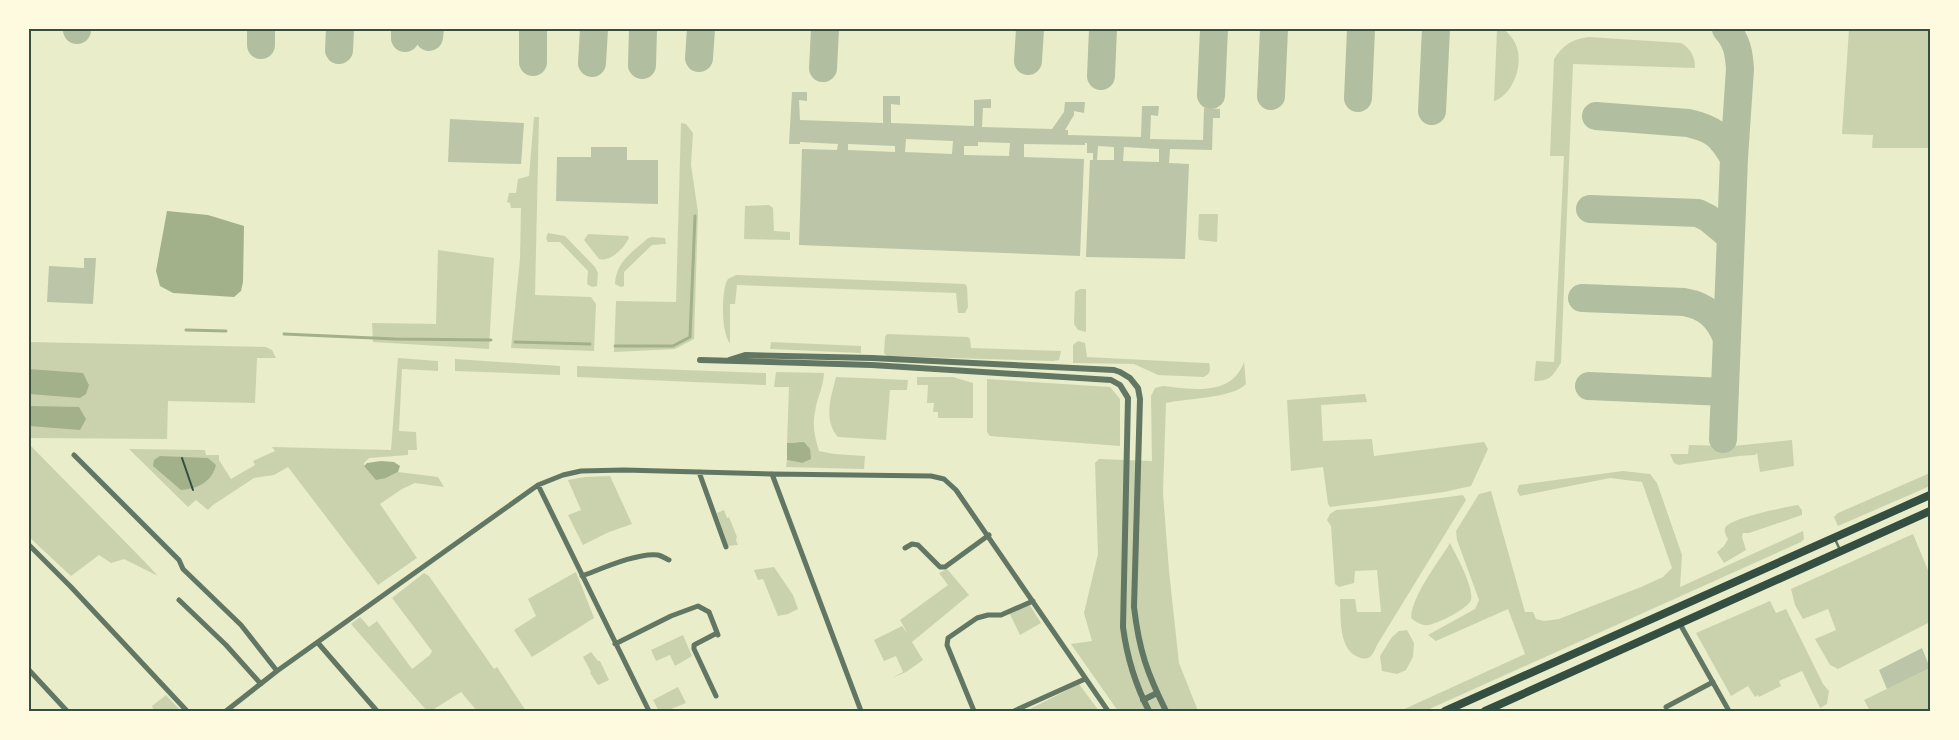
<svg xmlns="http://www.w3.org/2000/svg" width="1959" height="740" viewBox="0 0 1959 740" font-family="'Work Sans',sans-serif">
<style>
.green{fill:#cad2ad}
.water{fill:#a3b18a}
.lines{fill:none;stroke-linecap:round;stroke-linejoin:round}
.stream{stroke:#a3b18a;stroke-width:3}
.taxiway{stroke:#b2bea0;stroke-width:28}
.building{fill:#bcc5a7;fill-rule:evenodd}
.path{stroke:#344e41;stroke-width:2}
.service{stroke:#617663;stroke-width:2.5}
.minor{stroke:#617663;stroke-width:5}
.tertiary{stroke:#617663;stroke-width:6}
.trunk{stroke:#344e41;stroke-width:8}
.neatline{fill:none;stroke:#344e41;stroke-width:2}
</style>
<rect width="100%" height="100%" fill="#e9edc9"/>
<path class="green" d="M1497,29H1504C1509,34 1515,40 1517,48C1523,65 1513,95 1494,101Z
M1849,29H1930V148H1872L1873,135L1842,134Z
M1589,37L1681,43C1691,49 1695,56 1695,68L1573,64L1561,363C1552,376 1551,381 1534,381L1536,361L1554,362L1564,156H1550L1554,59C1563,45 1572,39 1589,37Z
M534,117H539L535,295L591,297L596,304L594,351L511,348L520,259L521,208H511L510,203L507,202L509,193H516L518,179L529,176Z
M681,123L686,124L693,133L691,165L698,212L694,339L675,349L614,352L616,301L676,302Z
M769,205L773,208L774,231L790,232V240L744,239L745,206Z
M1199,214H1218L1217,242L1199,240L1198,236Z
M548,233L565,236L595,267L598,273L597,286L592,287L587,284L588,271L560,242H548L546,238Z
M588,234L628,236L629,238C624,248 611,262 599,259L584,240Z
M652,237L665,238L666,244L652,245L624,272V286L621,287L615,284C616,261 633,252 648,238Z
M438,250L494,258L489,349L373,342L372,323L436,324Z
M736,275L965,284L967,287L968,307L965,313H958L956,293L737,285L735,304H730V343C721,334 721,289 728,279Z
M1080,289H1086V332L1078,330L1074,324L1075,292Z
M887,334L968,337L970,339L971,348L1061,351L1059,360L1053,361L887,356L884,353L885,337Z
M1078,341L1085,343L1087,357L1204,363H1209C1211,370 1210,374 1204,377L1158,375L1134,364L1073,363V345Z
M29,342L266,347L272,350L276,358H257L255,403L168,401L167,439L29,438Z
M771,342L861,346V353L770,349Z
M398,358L438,361V371L402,369L399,431L416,432L417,450H408V455L369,458L364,463V466L386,478L398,472L438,477L444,487L415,483L402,489L380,504L417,558L378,585L288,467L274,475L254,478L213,505L208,510L196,500L188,507L129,449L205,450L206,455H219V460L231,479L255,465L253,461L275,451L272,447L391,450Z
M455,359L560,366V375L455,371Z
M1244,362L1246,384C1231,399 1187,398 1166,403L1163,493L1169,571L1179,663L1198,711H1118L1071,644L1092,641L1084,613L1098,554L1095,463L1099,459L1152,461L1151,396L1155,388L1163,386C1193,389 1231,397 1244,362Z
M577,366L766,373V385L577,377Z
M776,372L824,373C823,389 817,397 815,412C812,425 815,438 819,451L834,454L865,456L864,469L786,467L787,460L802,463L797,442L787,443L789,387H774Z
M836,377L908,380L907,390H890L886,440L838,437C823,420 831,397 836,377Z
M917,377H953L973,383V418H938V412H933L934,403H927L928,385H917Z
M987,379L1110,387L1120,399V446L990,436L987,432Z
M1365,394L1367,402L1321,405L1323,441L1372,439L1374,456L1484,442L1488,449L1471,486L1444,492L1330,507L1328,504L1323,467L1291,471L1287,400Z
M1792,440L1794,466L1760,472L1757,453L1755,455L1739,456L1678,465L1674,463L1670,454H1688L1689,445L1733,446Z
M29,444L143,560L158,576L124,559L111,563L99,555L71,576L29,537Z
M1623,471L1650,474L1657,483L1682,555L1680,587L1803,531L1804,539L1801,542L1425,711H1400L1525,654L1508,609L1436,641L1428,635L1475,609L1479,600L1457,540L1456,531L1479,494L1491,491L1525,612H1533L1536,619L1544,621L1559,619L1641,587L1663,577L1672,568L1642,482L1610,478L1520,496L1517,491L1519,485Z
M1930,473V486L1838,526L1834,517L1838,513Z
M610,476L632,524L609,532L583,545L568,515L581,510L568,480L585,477Z
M1463,495L1466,500L1377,645C1374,652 1371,661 1361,658C1338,652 1341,618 1340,599H1355L1357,612H1381L1377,570L1355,571L1354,583L1339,587L1335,584L1331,526L1327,520L1330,514L1336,510L1373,507Z
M1798,505L1802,510V515L1749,533H1743L1742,537L1746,550L1724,563L1717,552L1724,546L1728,539C1726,536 1724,532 1725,528C1729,518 1786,507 1798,505Z
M724,510L727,518L729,517L737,537L736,540L738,545L728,546L717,513Z
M1913,534L1930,575V622L1838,669L1830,665L1815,639L1836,630L1828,609L1803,619L1795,605L1791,589Z
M1450,543C1456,555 1474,587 1471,600C1468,609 1437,624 1428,625C1422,626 1416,622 1411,618C1412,595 1438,563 1450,543Z
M774,567L793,595L798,609L788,614L778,616L763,579L758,580L754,570Z
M947,569L969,595L912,642L923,660L906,672L892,678L903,672L896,656L884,661L874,640L902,626L908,634L900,620L948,585L939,573Z
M576,572L594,618L532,657L514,630L536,616L528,599Z
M424,573L429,576L494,669L497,667L526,711H477L461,692L431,711H427L351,624L360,617L369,627L377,621L412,669L430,655L432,651L392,598Z
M1770,601L1776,613L1786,609L1823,684L1829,691L1827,704L1820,708L1802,671L1779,681L1781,686L1759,697L1758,695L1755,697L1748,686L1731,696L1696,633Z
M1028,602L1041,623L1020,635L1008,610Z
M1407,630L1414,643L1413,657L1406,670L1397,674L1382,671L1380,656L1392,637L1399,631Z
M683,635L692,656L675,666L670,655L656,661L651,650Z
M591,652L598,661H600L609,680L598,685L590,673L591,672L583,657Z
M1930,668V711H1870L1864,700Z
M1079,684L1099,711H1026Z
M678,687L686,703L666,711H659L653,700Z
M166,695L181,711H154L152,706Z"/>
<path class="water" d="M167,211L208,215L244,226L243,282L241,291L234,297L173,293L160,286L156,271Z
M29,369L83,373L89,385L86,394L80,398L29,394Z
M29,406L79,407L86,419L80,430L29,426Z
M804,442L810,449L811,459L802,463L787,460V443Z
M160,456L208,458L216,465C212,482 197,489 181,490L153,466L154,460Z
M381,461L394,462L400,466L398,472L386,478L376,480L364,466L367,463Z"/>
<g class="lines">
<path class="stream" d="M186,330L226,331
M284,334L395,339L491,340
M515,342L590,344
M615,346H673L690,337L695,216"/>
<path class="taxiway" d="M77,30V29
M429,37L430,29
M405,38V29
M261,45V29
M339,50L340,29
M699,58L701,29
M1028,61L1030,29
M533,62V29
M592,63L594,29
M642,65L643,29
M823,68L825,29
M1101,76L1103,29
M1211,95L1214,29
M1271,96L1274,29
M1358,98L1361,29
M1432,111L1436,29
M1596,116L1688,123C1715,129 1721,136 1734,158
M1590,209L1698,213L1708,218L1731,237
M1582,298L1684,302C1707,306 1719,318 1727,339
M1589,386L1725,392
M1723,439L1734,158L1740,69C1739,53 1737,41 1726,29"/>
</g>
<path class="building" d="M792,92H807V101L799,100L800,120L883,123V96H900V105L891,104V123L974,126V100L991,99V108H983L982,127L1052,129L1064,112L1065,102H1085L1084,113L1074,111V115L1065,130H1068V135L1141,137L1142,106H1159L1158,116L1151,115L1150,139L1203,140L1204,108L1220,109V118H1213L1212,150L1170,149L1169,163L1189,164L1185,259L1086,257L1090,160H1093V153H1087V143H1085V145L1024,144V157L1084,159L1080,256L799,245L802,149L837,150L838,144L800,142V144H789ZM906,139L953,141L952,154L905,152ZM978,142L1010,143L1009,156L964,155V146H978ZM848,144L895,146V152L848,150ZM1098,146L1114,147V160H1097ZM1124,147L1159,149V162L1123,161Z
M450,119L524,123L521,164L448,162Z
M591,147H627V160H658V204L556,201L557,157H591Z
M84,258H96L93,304L47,302L49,266L84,268Z
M1922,648L1930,668L1887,689L1879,670Z"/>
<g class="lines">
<path class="path" d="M182,458L193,490"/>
<path class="service" d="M1835,539L1840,550"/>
<path class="minor" d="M74,455L179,560L183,569L241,625L277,671
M699,472L726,547
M772,474L861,711
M538,485L649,711
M29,545L71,587L187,711
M905,548L912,544L918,545L940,567H945L989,535
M582,576C601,569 639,552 658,555C662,556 665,558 669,560
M179,600L226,645L261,684
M1680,624L1729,711
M318,643L377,711
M615,644L671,616L698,606L709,612L718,635
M29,670L67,711
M716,696L694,649V645L717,633
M1666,707L1713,682
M226,711L277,671L538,485L563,475L581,471L624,470L772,474L931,476L944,479L956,490L1108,711
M974,711L947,645L948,638L977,618L988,615H1001L1033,601
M1014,711L1085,679"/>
<path class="tertiary" d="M700,360L872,365L1111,380L1120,385L1128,398L1123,627C1127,658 1135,684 1149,711
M729,360L745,355L872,358L1114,370L1120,372L1130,378L1138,388L1140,399L1134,607C1139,650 1147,673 1166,711
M1143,700L1157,693"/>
<path class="trunk" d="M1445,711L1930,495
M1485,711L1930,511"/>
</g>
<rect width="1959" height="740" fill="none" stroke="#fefae0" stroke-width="60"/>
<rect x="30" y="30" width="1899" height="680" class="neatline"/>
</svg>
